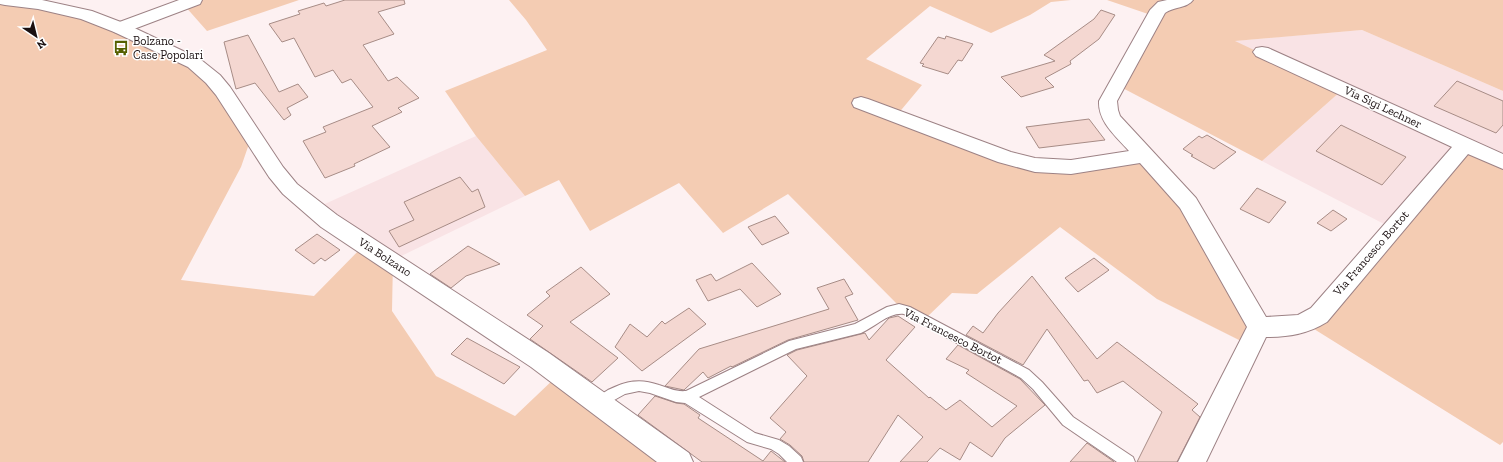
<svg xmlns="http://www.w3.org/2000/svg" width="1503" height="462" viewBox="0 0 1503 462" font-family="'Zilla Slab',serif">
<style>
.built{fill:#f9e3e5}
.green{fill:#f4ccb3}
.building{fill:#f4d7d1;stroke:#a78c86}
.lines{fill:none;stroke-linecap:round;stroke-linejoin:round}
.service-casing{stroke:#9d8285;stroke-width:2}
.minor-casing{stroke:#9d8285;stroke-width:2}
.tertiary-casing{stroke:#9d8285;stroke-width:2}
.service{fill:#fff;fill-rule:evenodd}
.minor{fill:#fff;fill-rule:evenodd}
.tertiary{fill:#fff;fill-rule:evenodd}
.labels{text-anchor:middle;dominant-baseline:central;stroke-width:3;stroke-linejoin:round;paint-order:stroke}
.poi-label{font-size:12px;fill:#1a1011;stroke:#fff;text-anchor:start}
.street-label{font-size:12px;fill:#1a1011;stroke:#fff}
</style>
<rect width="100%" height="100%" fill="#fdf1f2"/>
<path class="built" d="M1362,30L1503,91V159L1388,226L1262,161L1341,91L1233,41Z
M476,136L525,196L393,260L318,207Z"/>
<path class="green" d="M198,0H299L207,31L184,5Z
M509,0H1071L1051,2L1030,15L991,33L930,6L866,59L922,85L892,121L950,141L1017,167L1141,152L1189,195L1257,349L1157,299L1060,227L977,294L952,293L926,318L898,305L788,194L723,233L679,183L590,231L559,180L525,196L476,136L445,91L547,50L526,20Z
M1107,0H1503V91L1362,30L1235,41L1341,91L1262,161L1113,83L1151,15Z
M0,3L78,16L160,51L200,74L250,141L241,167L181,280L314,296L366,243L393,260L392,311L436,376L515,416L556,377L674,462H0Z
M1464,141L1503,159V442L1500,445L1314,329L1388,226Z"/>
<path class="building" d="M345,0H404L405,4L378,12L394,34L363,45L388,81L397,77L419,98L398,108L402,112L372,126L390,147L354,164L355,166L325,178L303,141L326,132L323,127L373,107L351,79L342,83L333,70L315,77L294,38L282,42L269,24L300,14L298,11L324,3L326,6Z
M1101,10L1115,15L1099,39L1070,61L1071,64L1045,78L1054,87L1021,97L1001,77L1055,61L1044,55L1094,19Z
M248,35L279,92L298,84L308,97L287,108L291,115L284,120L255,83L236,89L224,42Z
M946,36L973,44L962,61L958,60L948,74L922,66L924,64L920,63L938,37L945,39Z
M1457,81L1503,101V125L1496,133L1434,106Z
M1089,119L1105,140L1039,148L1026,127Z
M1341,125L1406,157L1382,185L1316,151Z
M1207,135L1236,152L1214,169L1191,156L1193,155L1183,149L1199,136L1202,138Z
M460,177L472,192L478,189L485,207L399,247L389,231L414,220L404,202Z
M1257,188L1286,202L1269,223L1240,209Z
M1333,210L1347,219L1331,231L1317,223Z
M775,216L789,233L762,245L748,227Z
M317,234L340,250L325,261L321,258L314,264L295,250Z
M468,246L500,264L466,276L451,288L430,274Z
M1094,258L1109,270L1078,292L1065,278Z
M752,263L781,294L757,307L740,289L708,301L696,280L711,274L716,281Z
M581,267L610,294L570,322L618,358L592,382L530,339L543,326L527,315L550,296L546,292Z
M1032,276L1097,359L1117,342L1198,404L1192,410L1200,417L1177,462H1137L1162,412L1123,381L1097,393L1088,380L1084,381L1047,329L1023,365L966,335L973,326L983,333L998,313Z
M844,279L853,294L845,297L858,320L788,340L732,367L731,366L708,378L703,372L684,390L665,386L699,349L829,309L817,288Z
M689,308L706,324L642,371L615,347L630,324L647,337L662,321L665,324Z
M898,316L915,327L886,360L929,398L930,397L946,410L960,400L992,427L1017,406L966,373L969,370L946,359L958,345L1020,379L1045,405L1005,438L992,457L970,442L960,460L940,448L927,462H900L923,437L898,415L868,462H804L802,456L790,445L780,439L786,432L770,418L807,376L787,355L797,350L865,333L869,340L889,318Z
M467,338L520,367L504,384L451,354Z
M655,396L676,403L684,404L700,415L698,418L763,461L771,451L785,462H702L638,415Z
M1087,443L1113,461L1114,462H1070Z"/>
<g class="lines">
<defs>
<path id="service" d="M899,304L910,307L1029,370L1042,382L1073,417L1133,457L1135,462H1117L1063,425L1033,389L1021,378L904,314C889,312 875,327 861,333L796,349L699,397L755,433L779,440L789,446L801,457L803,462H787L779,454L771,449L747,442L685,403L676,402L650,393L639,391L625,394L598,409L593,407L591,403C594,397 602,394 608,390C626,381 640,378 659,385C668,388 676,392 686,391L789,341L855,324L887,307Z"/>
<path id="minor" d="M179,0H202L200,4L126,32L120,33L114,32L111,28L114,24Z
M1167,0H1193C1188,8 1173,7 1165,13L1117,101L1118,110L1120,116L1196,198L1266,317L1298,315L1311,308L1452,147L1256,56L1253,52L1256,48L1262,47L1268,48L1503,154V169L1468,154L1327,322C1308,334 1289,337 1266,337L1206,462H1178L1247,327L1180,208L1140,163L1071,174L1035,172L998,162L854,107L852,103L854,99L861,97L868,99L1011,152L1035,158L1071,160L1129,151C1116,136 1098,122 1099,101L1150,10L1158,2Z"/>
<path id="tertiary" d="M0,0H42L92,11L126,24L200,59L220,75L230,87L283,167L297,184L337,215L549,353L689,453L693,462H657L531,367L321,227L283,194L269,177L216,95L206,83L188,67L114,32L81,19L38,9L5,5L0,4Z"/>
</defs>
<use href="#service" class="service-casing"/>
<use href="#minor" class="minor-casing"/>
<use href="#tertiary" class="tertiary-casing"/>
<use href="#service" class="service"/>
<use href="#minor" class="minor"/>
<use href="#tertiary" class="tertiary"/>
</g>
<defs>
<symbol id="bus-bare" viewBox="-9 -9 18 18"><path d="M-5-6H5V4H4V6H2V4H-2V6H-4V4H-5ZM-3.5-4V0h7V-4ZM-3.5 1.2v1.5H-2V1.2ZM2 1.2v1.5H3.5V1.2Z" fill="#556000" stroke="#fff" stroke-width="2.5" paint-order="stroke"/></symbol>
</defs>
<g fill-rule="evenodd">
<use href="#bus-bare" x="110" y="37" width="22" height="22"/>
</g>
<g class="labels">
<g class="poi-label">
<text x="133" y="41">Bolzano -<tspan x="133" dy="14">Case Popolari</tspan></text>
</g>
<g class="street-label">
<text transform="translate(1383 107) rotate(25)">Via Sigi Lechner</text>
<text transform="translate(1371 253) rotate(-49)">Via Francesco Bortot</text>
<text transform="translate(385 257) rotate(33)">Via Bolzano</text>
<text transform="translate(953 336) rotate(27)">Via Francesco Bortot</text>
</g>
</g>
<g transform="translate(36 36) rotate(145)" stroke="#ffffff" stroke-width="3" paint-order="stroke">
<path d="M0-3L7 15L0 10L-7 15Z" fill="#1a1011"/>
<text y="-6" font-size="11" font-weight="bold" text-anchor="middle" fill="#1a1011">N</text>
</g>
</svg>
